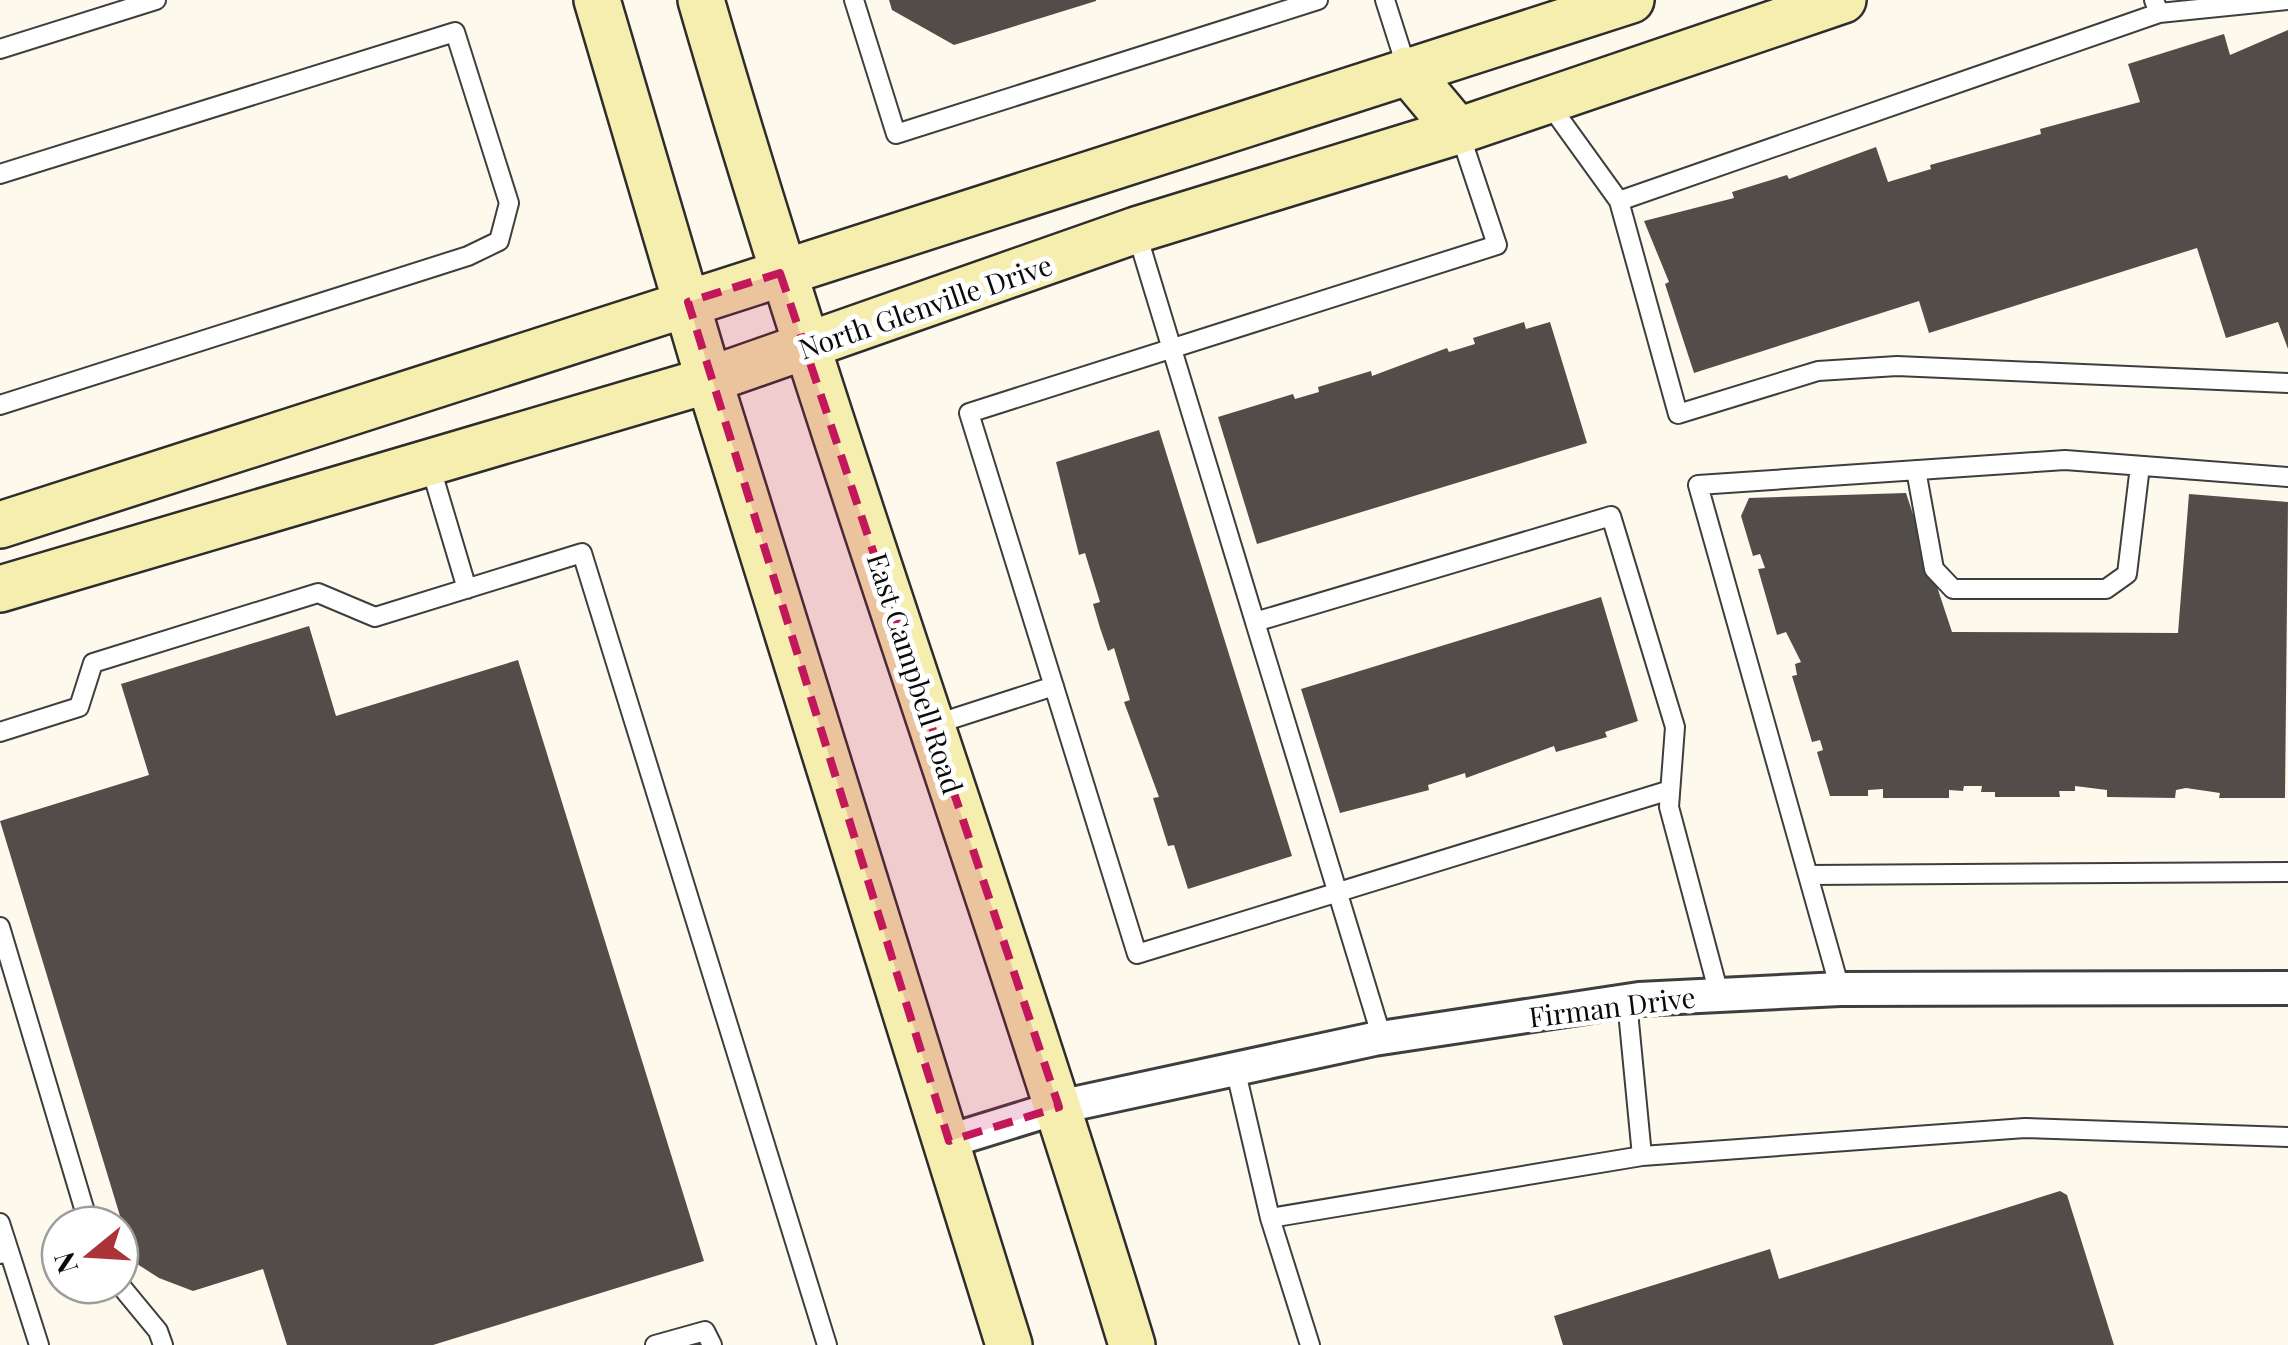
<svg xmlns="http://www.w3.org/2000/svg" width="2288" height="1345" viewBox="0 0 2288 1345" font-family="'Playfair Display',serif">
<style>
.building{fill:#534d49}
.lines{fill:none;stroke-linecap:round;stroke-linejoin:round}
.lane-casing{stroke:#3e3e3e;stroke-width:22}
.street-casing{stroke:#3e3e3e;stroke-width:38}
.secondary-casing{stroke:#2d2d2d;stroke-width:50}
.lane{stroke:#fff;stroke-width:18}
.street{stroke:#fff;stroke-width:32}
.secondary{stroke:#f6eeae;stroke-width:45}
.marked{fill:#c2185b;fill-opacity:0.2;stroke:#c2185b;stroke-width:8;stroke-dasharray:20 12;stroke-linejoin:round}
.labels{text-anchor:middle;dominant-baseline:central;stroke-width:10;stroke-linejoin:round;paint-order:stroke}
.street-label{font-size:28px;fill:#0b0b0b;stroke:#fff}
</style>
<rect width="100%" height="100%" fill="#fdf9ec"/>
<path class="building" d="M889,0H1096V1L954,45L892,10Z
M2288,30V349L2278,322L2226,338L2197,248L1929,333L1919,301L1694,373L1665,284L1669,282L1644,221L1734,198L1732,192L1787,175L1789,179L1876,147L1888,182L1931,169L1930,165L2041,134L2040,129L2140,102L2128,64L2224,34L2230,55Z
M1524,322L1526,329L1550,322L1587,443L1257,544L1218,417L1293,394L1295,399L1319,392L1318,387L1371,371L1372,376L1447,348L1449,352L1475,344L1473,338Z
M1159,430L1292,856L1188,889L1174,845L1168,846L1153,798L1159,797L1124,702L1130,700L1114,648L1108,651L1100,628L1093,604L1100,602L1085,553L1079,555L1056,462Z
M1906,493L1952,632L2178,633L2189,494L2288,502L2285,798H2219L2220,793L2186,788L2176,790L2175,798L2107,797V790L2075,786V791H2059L2060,797H1995V792H1981L1982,786H1964L1963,791L1949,790V798H1883V789L1868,790V796H1830L1817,752L1823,750L1820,740L1812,742L1792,676L1797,675L1795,664L1801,662L1786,632L1777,635L1758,569L1765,568L1760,554L1753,556L1741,516L1749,498Z
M1601,597L1638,721L1605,732L1607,737L1556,752L1554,746L1466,778L1465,773L1428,785L1429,790L1340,813L1301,689Z
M309,626L336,716L518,660L704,1261L433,1345H287L263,1269L193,1291L159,1278L134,1262L0,821L149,775L121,684Z
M2060,1191L2067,1195L2114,1345H1563L1554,1316L1770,1249L1779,1279Z"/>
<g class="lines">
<defs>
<path id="lane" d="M854,0L896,134L1318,0
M1385,0L1407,69
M2154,0L2159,13L2288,0
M2159,13L1619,201L1678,414L1818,371L1897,366L2288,383
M0,49L156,0
M1549,104L1619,201
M1459,131L1497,245L969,413L1137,954L1670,790
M0,174L455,32L509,203L499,241L468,256L0,405
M1136,231L1255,622L1611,516L1675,727L1669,807L1719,994
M430,465L467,589
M1916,470L1934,569L1953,589H2106L2127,574L2140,466
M1255,622L1382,1038
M933,725L1054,686
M0,732L79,707L93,663L318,593L375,617L582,553L827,1345
M1810,875L2288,872
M0,927L89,1225
M1840,989L1698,485L2065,460L2288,477
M1627,1001L1642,1156
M1235,1068L1270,1218
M0,1223L9,1251L0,1254
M9,1251L39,1345
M120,1285L158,1331L163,1345
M655,1345L705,1331L712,1345
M1310,1345L1270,1218L1642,1156L2025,1128L2288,1137"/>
<path id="street" d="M949,1141L1059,1107L1374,1039L1639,999L1840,989L2288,988"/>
<path id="secondary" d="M597,0L709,380L1009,1345
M701,0C832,452 995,895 1132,1345
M1407,70L1458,131
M0,525L1631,0
M0,589L709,380L1136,230L1458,131L1843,0"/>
</defs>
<use href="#lane" class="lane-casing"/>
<use href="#street" class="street-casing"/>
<use href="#secondary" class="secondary-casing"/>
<use href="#lane" class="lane"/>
<use href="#street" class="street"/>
<use href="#secondary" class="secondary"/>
</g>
<path class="marked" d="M780,273L1059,1107L949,1141L688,302Z"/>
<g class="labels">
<g class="street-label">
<text transform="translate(925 306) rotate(-19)">North Glenville Drive</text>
<text transform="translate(916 673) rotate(72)">East Campbell Road</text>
<text transform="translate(1612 1006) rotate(-7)">Firman Drive</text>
</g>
</g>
<g transform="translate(90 1255) rotate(252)"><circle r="48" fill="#ffffff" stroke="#9d9d9d" stroke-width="2.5"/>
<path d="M0-8L18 38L0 25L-18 38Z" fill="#ab3439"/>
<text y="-15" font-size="28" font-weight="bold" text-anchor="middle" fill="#0b0b0b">N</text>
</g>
</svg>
